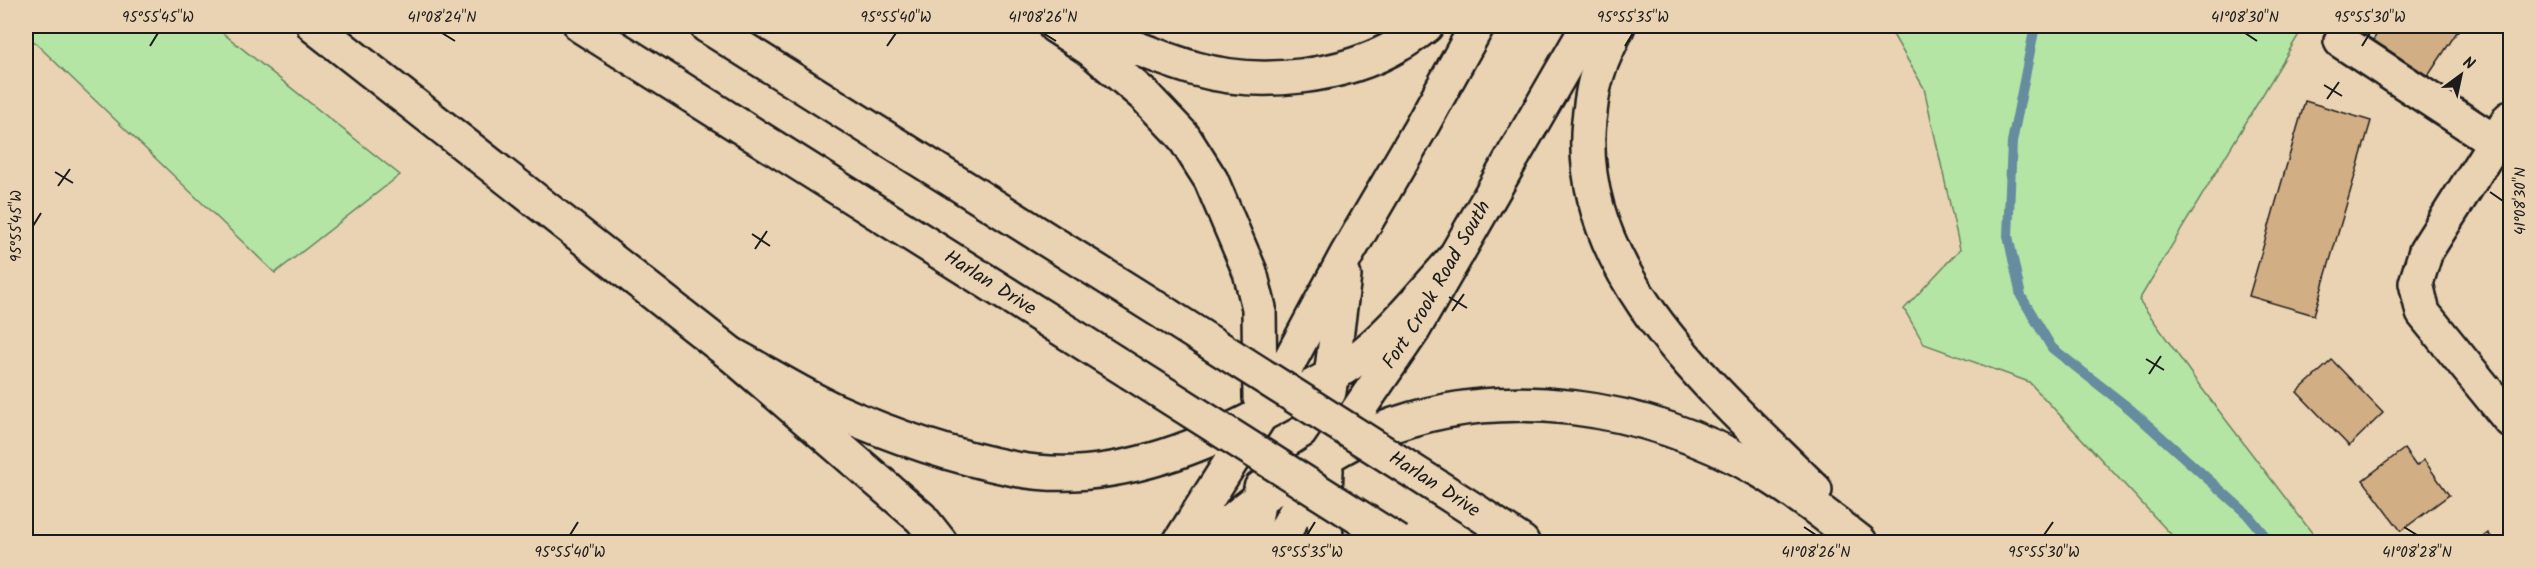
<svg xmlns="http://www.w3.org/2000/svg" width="2536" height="568" viewBox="0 0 2536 568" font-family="Kalam,sans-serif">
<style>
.green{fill:#b4e5a4;stroke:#688060;stroke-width:1.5}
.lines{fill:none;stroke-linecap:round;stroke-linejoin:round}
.stream{stroke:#658c9f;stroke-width:10}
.building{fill:#d2ae84;stroke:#1c1c1c;stroke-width:1.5}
.minor-casing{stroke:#1c1c1c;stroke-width:38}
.major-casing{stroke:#1c1c1c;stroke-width:38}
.minor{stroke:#ead3b3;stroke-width:33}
.major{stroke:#ead3b3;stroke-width:33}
.major-bridge-casing{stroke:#1c1c1c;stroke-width:38;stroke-linecap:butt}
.major-bridge{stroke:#ead3b3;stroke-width:33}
.ticks{fill:none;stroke:#1c1c1c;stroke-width:2}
.labels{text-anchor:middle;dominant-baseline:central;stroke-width:6;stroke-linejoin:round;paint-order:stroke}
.street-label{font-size:20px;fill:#1c1c1c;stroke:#ead3b3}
.neatline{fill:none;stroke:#1c1c1c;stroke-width:2}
.ticks-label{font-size:15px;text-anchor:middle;fill:#1c1c1c}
</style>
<rect width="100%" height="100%" fill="#ead3b3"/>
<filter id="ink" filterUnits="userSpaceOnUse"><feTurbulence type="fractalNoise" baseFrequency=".0167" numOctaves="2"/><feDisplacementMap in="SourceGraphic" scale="12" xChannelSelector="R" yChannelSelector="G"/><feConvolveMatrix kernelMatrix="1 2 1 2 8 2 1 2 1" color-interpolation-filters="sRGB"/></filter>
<g filter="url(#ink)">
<path class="green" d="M26,26H214L400,175L275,273L26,34Z
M1888,26H2304L2139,300L2197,382L2319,542H2178L2029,382L1924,344L1904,309L1960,249L1924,88Z"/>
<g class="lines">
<path class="stream" d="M2035,26L2012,142L2008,236L2021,296L2052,348L2130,409L2247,514L2270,542"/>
</g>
<path class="building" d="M2382,26H2461L2428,76L2373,40Z
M2305,101L2371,121L2314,315L2249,296Z
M2332,360L2383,413L2349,446L2297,392Z
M2404,449L2416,466L2424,460L2449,495L2401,531L2363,480Z
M2488,533L2495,542H2476Z"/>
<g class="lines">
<defs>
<path id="minor" d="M2341,41L2495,142
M2510,118L2426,251L2416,283L2423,313L2510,420"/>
<g id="major">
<path d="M314,26L731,354L921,518L940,542"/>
<path id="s1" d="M581,26L1130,372"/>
<path d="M707,26L1167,315"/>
<path d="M1055,26L1090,49L1145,96L1183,136L1211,180L1250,272L1259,308L1260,398"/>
<path d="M1080,26C1118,40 1157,58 1196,69C1259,87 1344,78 1400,44C1409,39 1418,32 1426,26"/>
<path d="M1618,26C1611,42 1602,58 1597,75C1592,90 1591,105 1589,120C1573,273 1717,392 1815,490"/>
<path d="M731,354C765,372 799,394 834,410C892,436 954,457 1015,469C1114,488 1216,442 1299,394C1317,383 1337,374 1354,361C1391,334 1421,295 1452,261"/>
<path d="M1329,392L1344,276"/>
<path d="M1326,470L1324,522L1327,542"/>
<path d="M1477,512L1522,542"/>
<path d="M1180,542L1260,416L1347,254L1420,129L1477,26"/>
<path d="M1207,542C1225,527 1243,509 1263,496C1274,488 1286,482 1298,475C1323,459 1349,442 1377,431C1502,381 1646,405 1761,471C1796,492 1828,517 1860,542"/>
<path d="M1251,542L1261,488"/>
<path id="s2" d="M1279,542L1326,457L1413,330L1588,26"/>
</g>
</defs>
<use href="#minor" class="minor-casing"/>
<use href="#major" class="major-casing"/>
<use href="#minor" class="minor"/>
<use href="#major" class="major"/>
<defs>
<path id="major-bridge" d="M1167,315L1477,512
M1130,372L1398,542"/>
</defs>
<use href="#major-bridge" class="major-bridge-casing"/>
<use href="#major-bridge" class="major-bridge"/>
</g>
</g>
<path class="ticks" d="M442,33L455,41M1043,33L1056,41M2245,33L2257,41M150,46L158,33M887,46L896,33M1625,46L1633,33M2362,46L2370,33M2324,85L2342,96M2327,99L2339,82M55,172L73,183M58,186L70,169M2490,192L2503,201M33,226L41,213M752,234L770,246M755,249L767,231M1449,297L1467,308M1452,311L1464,294M2146,359L2164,370M2149,374L2161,356M1804,527L1816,535M2404,527L2417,535M570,535L578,522M1307,535L1315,522M2044,535L2053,522"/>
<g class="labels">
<g class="street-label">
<text stroke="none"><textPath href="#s1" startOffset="483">Harlan Drive</textPath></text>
<text stroke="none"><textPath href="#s2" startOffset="302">Fort Crook Road South</textPath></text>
<text transform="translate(1434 485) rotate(33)">Harlan Drive</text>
</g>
</g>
<rect width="2536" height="568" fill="none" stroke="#ead3b3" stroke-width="66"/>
<g transform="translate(2461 75) rotate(33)" stroke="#ead3b3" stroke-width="4.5" paint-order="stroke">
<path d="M0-4.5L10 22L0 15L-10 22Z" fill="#1c1c1c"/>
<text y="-9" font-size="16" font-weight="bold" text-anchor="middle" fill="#1c1c1c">N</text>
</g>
<rect x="33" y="33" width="2470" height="502" class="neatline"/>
<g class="ticks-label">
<text x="158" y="22">95°55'45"W</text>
<text x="442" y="22">41°08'24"N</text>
<text x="896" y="22">95°55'40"W</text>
<text x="1043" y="22">41°08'26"N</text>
<text x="1633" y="22">95°55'35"W</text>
<text x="2245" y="22">41°08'30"N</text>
<text x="2370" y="22">95°55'30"W</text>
<text transform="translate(2520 201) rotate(-90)" y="5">41°08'30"N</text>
<text transform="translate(16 226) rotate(-90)" y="5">95°55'45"W</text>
<text x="570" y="557">95°55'40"W</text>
<text x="1307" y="557">95°55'35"W</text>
<text x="1816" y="557">41°08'26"N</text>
<text x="2044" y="557">95°55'30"W</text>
<text x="2417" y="557">41°08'28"N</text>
</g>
</svg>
